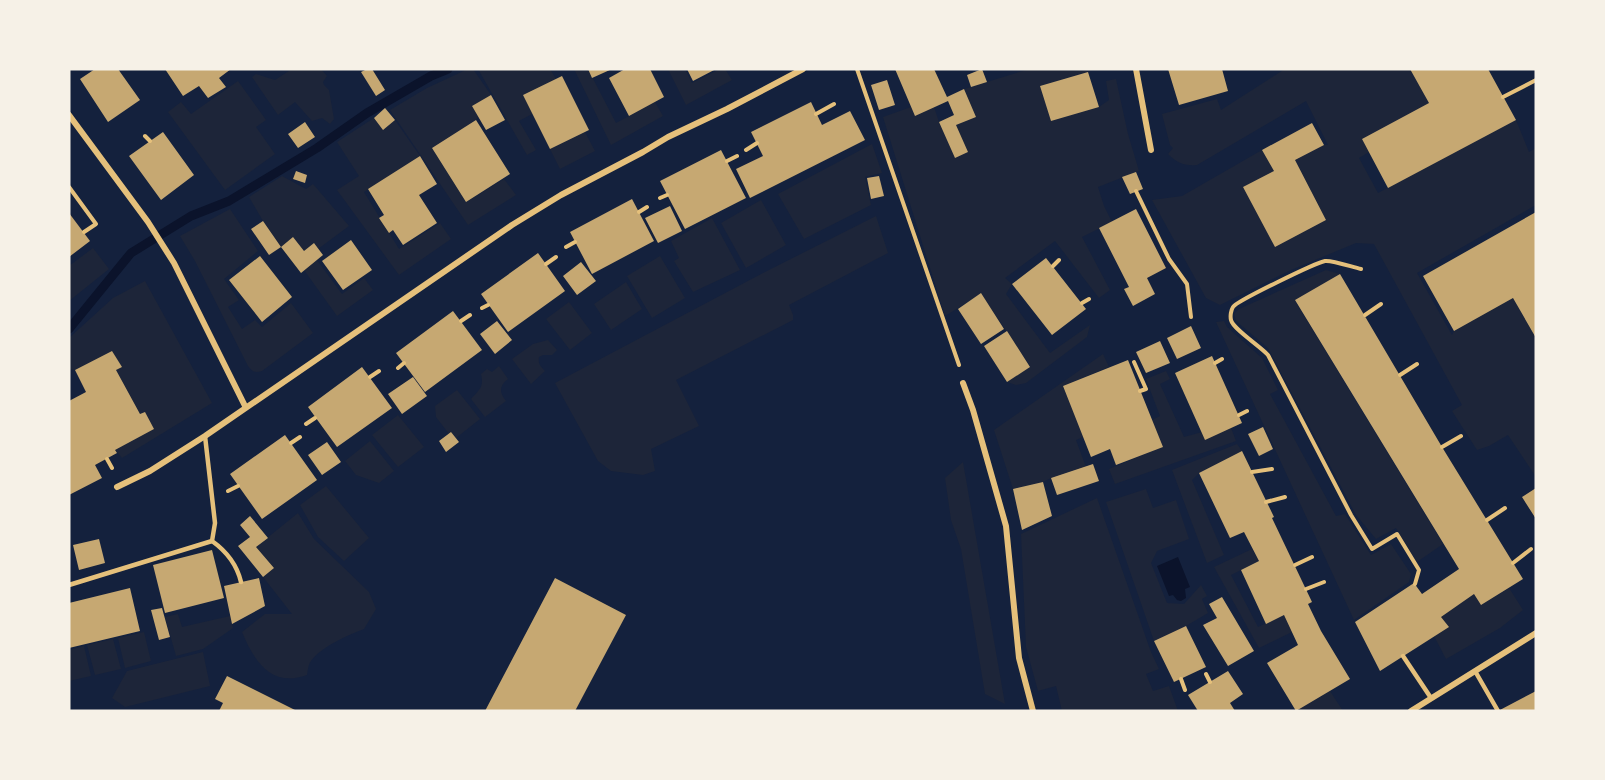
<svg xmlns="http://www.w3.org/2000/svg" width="1605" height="780" viewBox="0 0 1605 780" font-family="'Work Sans',sans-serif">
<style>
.green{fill:#1d2539}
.water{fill:#0b132b}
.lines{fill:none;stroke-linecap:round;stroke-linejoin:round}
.stream{stroke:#0b132b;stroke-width:9}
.building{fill:#c6a872}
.path{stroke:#e5c07b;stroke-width:4}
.service{stroke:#e5c07b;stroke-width:4.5}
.minor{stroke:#e5c07b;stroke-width:6}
</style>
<rect width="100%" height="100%" fill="#14213d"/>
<path class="green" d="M292,69H321L327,76L323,82L324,85L329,90L334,119L330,124L322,118L312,121L295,102L278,115L252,77L256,74L275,80Z
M468,69H473L491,95L476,120L432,148L466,202L504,179L516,195L468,225L390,110L427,88Z
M478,69H550L556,79L532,114L519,121L536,150L527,155Z
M574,69H588L616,123L655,102L663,116L611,145Z
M668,69H685L692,83L720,69H725L732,80L686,105Z
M1029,69H1096L1040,86L1051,121L1099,107L1109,100L1106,81L1116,79L1128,134L1139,171L1098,187L1104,206L1112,222L1082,237L1110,290L1099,298L1055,241L1005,278L1012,284L1006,294L1050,353L1090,325L1087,337L1026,383L1016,385L1007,382L1030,366L981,294L945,316L883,117L911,107L916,116L934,107L939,122L955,158L968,152L956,125L976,117L964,89Z
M1285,69H1410L1429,103L1362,139L1369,152L1359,158L1378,193L1516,120L1529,152L1536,148V205L1417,273L1452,335L1454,331L1513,298L1536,338V477L1508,435L1489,446L1477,450L1452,411L1462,405L1374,244L1356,243L1291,270L1220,305L1206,298L1152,200L1182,196L1262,150L1274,171L1244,187L1275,247L1326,220L1295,160L1323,145H1328L1306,101L1197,165C1184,166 1177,163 1168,154L1173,148L1170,145L1162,114L1217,99L1221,110Z
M238,81L266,120L256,127L275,154L225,190L168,112L181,102L191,114Z
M374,118L383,129L395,120L420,156L364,192L399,249L440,223L451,239L399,275L337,190L359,176L337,142Z
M585,132L595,151L560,169L550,149Z
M872,144L882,173L865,177L871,205L804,239L778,194Z
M282,176L306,189L313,184L349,226L318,249L314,243L304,251L293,238L281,247L263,221L249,197Z
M761,200L786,245L746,268L721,223Z
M230,209L258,251L224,279L239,300L228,307L242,329L255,320L262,327L291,303L313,333L262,371C255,373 252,372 248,366L195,261L180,236Z
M876,216L888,253L789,305L793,315V320L676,380L699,426L651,449L655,471L643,475L611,471L598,461L555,383L763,273Z
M712,218L740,270L693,292L674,261L679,258L671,241Z
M93,248L109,269L69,301V266Z
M660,256L685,298L652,318L627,276Z
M317,260L342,294L364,278L373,290L337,316L304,270Z
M1326,270L1340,274L1295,301L1443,544L1417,562L1396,528L1376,539L1356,515L1268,348L1236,321L1234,314L1239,309Z
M145,281L212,403L122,458L115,450L154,429L140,414L116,370L121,367L112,351L75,370L69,369V338L113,298Z
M626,282L642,309L611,330L594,304Z
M569,302L592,333L570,350L546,319Z
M1224,321L1227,327L1262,358L1278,390L1270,394L1336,516L1345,514L1371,555L1391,544L1411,574L1409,582L1354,620L1216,322Z
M548,340L557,350L552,355H543L539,357C538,364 540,366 545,371L531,384L512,359L533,344Z
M1103,354L1109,367L1063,386L1083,437L1076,440L1086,467L1051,478L1043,482L1013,489L994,430Z
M499,366L508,379C499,386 499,392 506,401L485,417L471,399C480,389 484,387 481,374L487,369L492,372Z
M1166,371L1170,379L1160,384L1184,437L1202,432L1231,428L1236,441L1115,484L1109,469L1162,447L1152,420L1160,416L1146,379Z
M457,390L480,419L456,438L451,432L449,434L436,417L435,406Z
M398,415L424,447L398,467L372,435Z
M370,441L394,471L379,483L356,475L345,461Z
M1237,444L1242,451L1199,473L1192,480L1224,555L1207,563L1172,470Z
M963,462L1005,704L985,694L961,549L951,520L945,478Z
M326,486L369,538L344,561L318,537L300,505Z
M1146,489L1153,508L1176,500L1189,539L1157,551L1151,563L1167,603L1184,604L1201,585L1207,596L1202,599L1208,613L1186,626L1154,641L1106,502Z
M1097,498L1151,652L1159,669L1146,674L1153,691L1169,686L1178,711H1062L1056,686L1038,691L1026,647L1021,534Z
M298,513L314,539L369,592L376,609L364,629C348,635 321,647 311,661C308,665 308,670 307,675C271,688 254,661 242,632L265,614H292L263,577L274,568L256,547Z
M1252,549L1259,561L1231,575L1258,627L1284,615L1292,632L1259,648L1214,567Z
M1509,588L1523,610L1500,628L1446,659L1434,636L1441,617L1474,594L1481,605Z
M178,614L182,627L230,616L233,628L203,649L176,656L165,617Z
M144,632L151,661L125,668L118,638Z
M113,639L121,669L95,675L87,645Z
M84,646L91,676L69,681V650Z
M203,652L210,686L125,707L112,698L127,671Z
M1330,691L1343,711H1296Z"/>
<path class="water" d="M1178,557L1190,587L1185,589L1186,598L1181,601L1177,600L1173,595L1169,596L1157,566Z"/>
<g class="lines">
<path class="stream" d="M69,329L131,253L191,216L229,201L317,148L367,113L431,76L448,69"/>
</g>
<path class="building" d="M95,69H118L140,100L108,122L80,79Z
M165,69H231L219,78L226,87L208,98L199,86L183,96Z
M367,69H372L385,90L376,96L361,72Z
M588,69H612L592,78Z
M625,69H650L664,97L629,116L609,78Z
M687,69H716L693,81Z
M895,69H934L947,97L964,89L976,117L956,125L968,152L955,158L939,122L954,115L948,101L915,116Z
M982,69L987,82L971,87L967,75Z
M1168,69H1222L1228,91L1179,105Z
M1410,69H1488L1516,120L1388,188L1362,139L1429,103Z
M1088,72L1099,107L1051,121L1040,86Z
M562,76L589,130L550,149L523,95Z
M887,80L895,105L879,110L871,85Z
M491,95L505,120L486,130L472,106Z
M811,102L822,125L850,111L865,140L750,198L736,169L763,156L751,132Z
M385,108L395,120L383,130L374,118Z
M476,120L510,174L466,202L432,148Z
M305,122L315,137L298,148L288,134Z
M1312,123L1324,145L1295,160L1326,220L1275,247L1243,187L1274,171L1262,150Z
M163,132L194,175L161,200L129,156Z
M721,150L746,198L685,229L660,181Z
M420,156L437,184L419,195L437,223L403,245L393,230L389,233L379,218L384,215L368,189Z
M296,171L307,175L305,183L293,179Z
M1136,172L1143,189L1130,194L1122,177Z
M879,176L884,196L871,199L867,178Z
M632,199L654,241L592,274L570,232Z
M670,206L682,231L658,243L645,218Z
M1136,209L1166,268L1147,278L1155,294L1133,306L1124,289L1129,287L1099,228Z
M1536,212V338L1513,298L1454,331L1423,276Z
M69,213L90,241L69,257Z
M263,221L281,247L269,255L251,229Z
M293,237L304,251L314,243L323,255L301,273L281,247Z
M351,240L372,270L343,290L322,261Z
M538,253L565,291L508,332L481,294Z
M260,256L292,297L262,322L229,280Z
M1046,258L1086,309L1052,335L1012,284Z
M581,262L596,281L577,295L563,276Z
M1340,274L1442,447L1523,579L1481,605L1474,594L1441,617L1449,627L1380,671L1355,622L1414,583L1422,594L1459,569L1295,300Z
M981,293L1004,329L981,344L958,309Z
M453,311L482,350L425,392L396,353Z
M497,321L512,340L495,354L480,334Z
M1191,326L1201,348L1177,359L1167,338Z
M1007,331L1030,367L1007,382L984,346Z
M1160,341L1170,363L1146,373L1136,352Z
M112,351L122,367L116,370L140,414L145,412L154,429L115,450L117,453L95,465L102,478L69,495V401L86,392L75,370Z
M1212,356L1242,423L1205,440L1175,373Z
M1128,360L1163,447L1116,465L1110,449L1091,457L1063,386Z
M362,367L392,408L337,447L308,407Z
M413,377L427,396L402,414L388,394Z
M1263,427L1273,449L1259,456L1248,434Z
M451,432L459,442L446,452L439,441Z
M285,435L317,480L262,519L230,474Z
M327,442L341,462L322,475L308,455Z
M1242,451L1274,517L1272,518L1312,602L1308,604L1321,631L1350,679L1296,711L1267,663L1298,645L1284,615L1266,624L1241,570L1259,561L1244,532L1230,538L1199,473Z
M1093,464L1099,481L1057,495L1051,478Z
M1043,482L1052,516L1022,530L1013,489Z
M1536,488V519L1522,497Z
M250,516L268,538L256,547L274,568L263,577L238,546L250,537L240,525Z
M99,539L105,563L79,570L73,545Z
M212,550L224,598L165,613L153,565Z
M259,578L265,606L232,624L224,586Z
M555,578L626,615L575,711H485Z
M130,588L140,631L69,648V603Z
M1222,597L1254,651L1228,666L1203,625L1217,618L1209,604Z
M162,608L170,637L159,640L151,610Z
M1186,626L1206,667L1174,682L1154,641Z
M1228,671L1243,694L1230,703L1235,711H1198L1188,695Z
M227,676L297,711H219L223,703L215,699Z
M1536,691V711H1498Z"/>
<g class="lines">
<path class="path" d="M857,69L959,365
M1503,97L1536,80
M816,114L834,104
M145,136L150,141
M746,150L757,143
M727,161L737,156
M69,187L96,224L84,232
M1136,191L1169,259L1187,284L1191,317
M660,198L667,195
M639,212L647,207
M566,247L575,242
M546,264L556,257
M1053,266L1059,260
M1361,269C1352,267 1332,260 1325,261C1315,263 1237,301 1233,307C1231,310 1230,316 1231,320C1233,329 1260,346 1268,355L1351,515L1372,549L1397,534L1419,570L1415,584
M1082,303L1089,299
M482,308L488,305
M1365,315L1381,304
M461,321L470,315
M1134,362L1146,389L1140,391
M1215,363L1222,359
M398,368L404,363
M1400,375L1417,364
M370,377L379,371
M1239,415L1247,411
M306,424L315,418
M291,443L300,437
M1442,447L1461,436
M107,459L112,468
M1252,472L1272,469
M228,491L238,486
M1266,502L1285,497
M1487,520L1505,508
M1513,563L1531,549
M1295,565L1312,557
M1306,589L1324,582
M1206,674L1210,682
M1181,679L1185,690"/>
<path class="service" d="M212,541C226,551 237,565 241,582
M69,585L212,541L215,523L205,436
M1403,656L1431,698
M1475,671L1498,711"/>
<path class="minor" d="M1136,69L1151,150
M69,115L148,222L174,263L245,406
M963,383L973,410L1006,526L1019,658L1033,711
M117,487L150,471L205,436L512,225L561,195L643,152L668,137L727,109L803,69
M1411,711L1536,633"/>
</g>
<rect width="1605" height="780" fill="none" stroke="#f6f1e7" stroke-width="141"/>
</svg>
